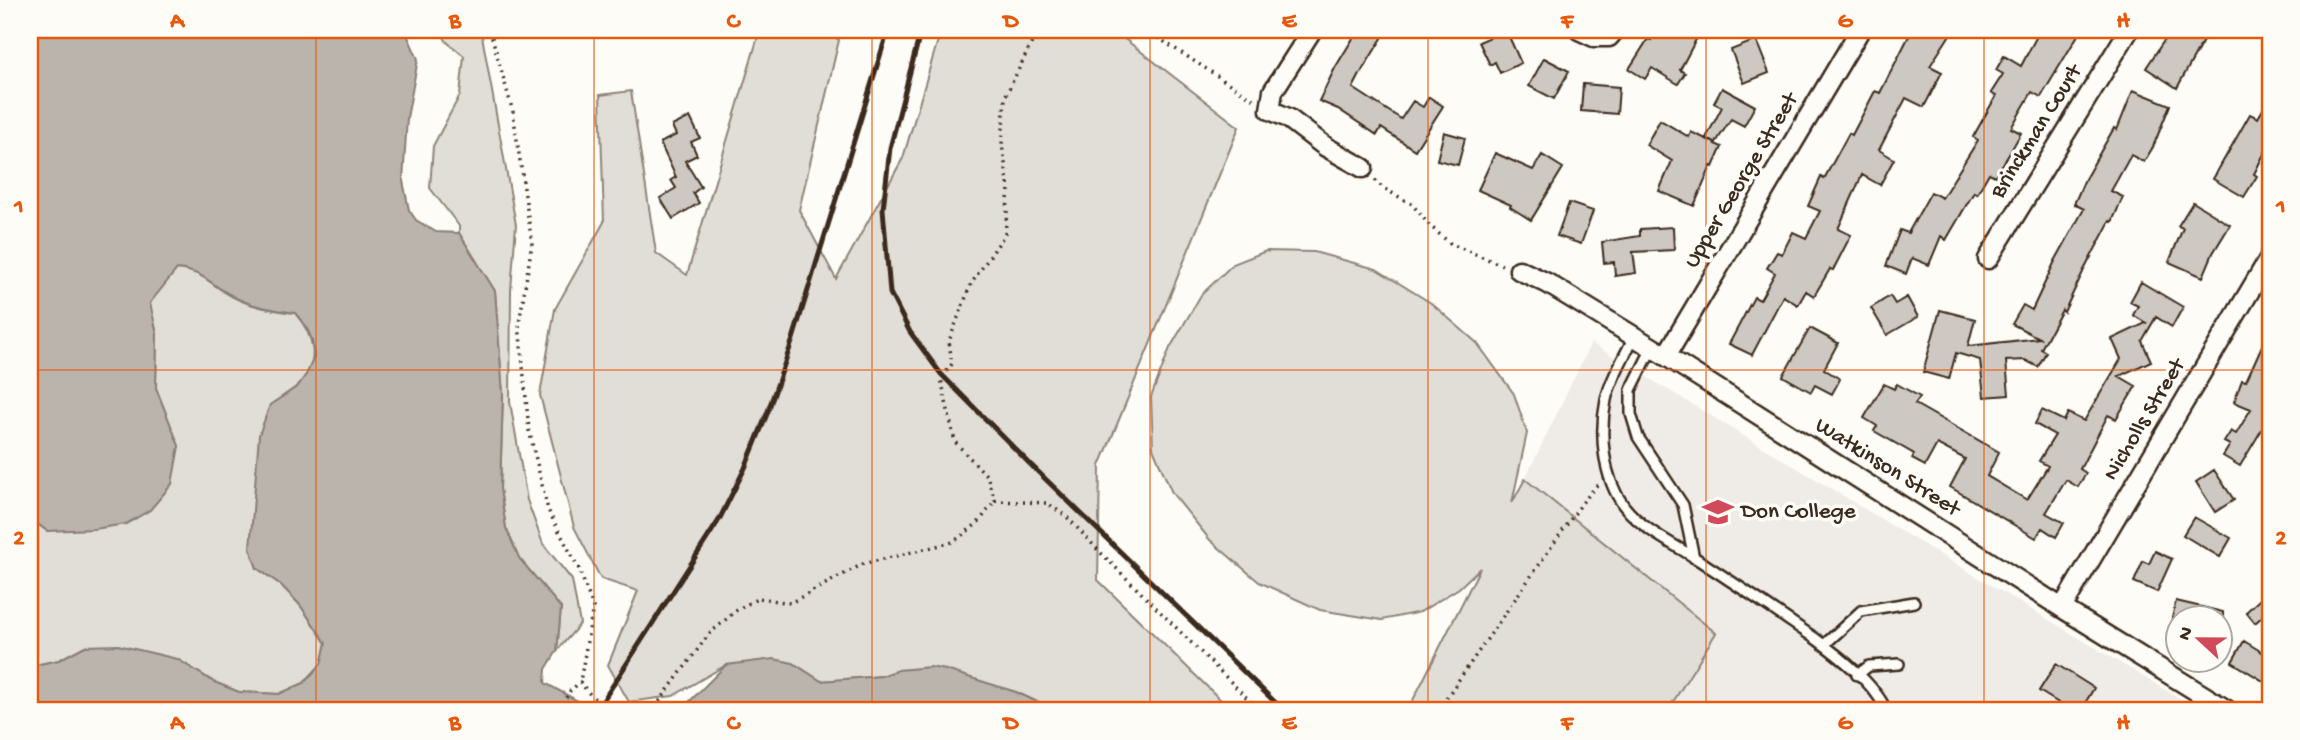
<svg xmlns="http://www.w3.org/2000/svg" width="2300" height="740" viewBox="0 0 2300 740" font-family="'Gochi Hand',sans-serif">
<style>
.built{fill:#efece7}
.green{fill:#e1ded7;stroke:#8e847a;stroke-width:2}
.water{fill:#bbb4ad;stroke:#887d74;stroke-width:2}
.building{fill:#cdc8c2;stroke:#3b2a1e;stroke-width:2}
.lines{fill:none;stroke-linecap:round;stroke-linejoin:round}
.service-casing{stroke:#3b2a1e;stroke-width:14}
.minor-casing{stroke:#3b2a1e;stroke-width:23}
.path{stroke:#3b2a1e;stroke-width:3.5;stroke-dasharray:2 5;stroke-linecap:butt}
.service{stroke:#fdfcf7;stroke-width:9}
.minor{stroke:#fdfcf7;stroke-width:18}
.rail{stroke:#3b2a1e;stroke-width:5}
.grid{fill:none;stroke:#e8590c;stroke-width:2;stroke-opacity:0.55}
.labels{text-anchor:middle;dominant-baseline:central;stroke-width:7;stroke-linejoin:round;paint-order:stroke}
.street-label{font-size:23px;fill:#3b2a1e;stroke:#fdfcf7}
.poi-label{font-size:23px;fill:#3b2a1e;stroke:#fdfcf7;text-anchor:start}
.neatline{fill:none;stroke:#e8590c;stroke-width:2.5}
.grid-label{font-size:23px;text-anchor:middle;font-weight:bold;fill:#e8590c}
</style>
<rect width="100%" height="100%" fill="#fdfcf7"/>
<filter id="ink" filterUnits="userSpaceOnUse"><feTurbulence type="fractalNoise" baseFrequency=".0143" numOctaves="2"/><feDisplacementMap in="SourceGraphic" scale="14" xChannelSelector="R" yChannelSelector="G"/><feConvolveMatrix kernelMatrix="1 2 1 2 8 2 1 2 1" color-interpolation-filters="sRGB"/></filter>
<g filter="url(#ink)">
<path class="built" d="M1591,343L1924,545L2199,710H1668L1716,632L1525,479Z"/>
<path class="green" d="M440,30H481L516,225L511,290L510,402L527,500L543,544L572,580L580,624L557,651L561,608L519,558L506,528L500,489L503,395L495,291L459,233V226L430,188L433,146L460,95L464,56L447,42Z
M760,30H823L839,40L799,210L836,279L903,158L941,30H1113L1239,127L1100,466L1098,580L1231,710H1054L1016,692L899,670L882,676L821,681L793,663L726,665L673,696L629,702L608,665L638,591L601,579L574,527L540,395L555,309L604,222L600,95L631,91L656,253L687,275Z
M1266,251L1314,252L1376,269L1431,303L1477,343L1514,394L1527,433L1512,503L1525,479L1716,633L1668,710H1408L1480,568L1459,588L1420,612L1382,620L1320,610L1259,582L1210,540L1172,493L1153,448L1151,397L1170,348L1201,295L1233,264Z
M177,269C207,273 208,283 231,296C252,307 272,310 295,313C314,335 322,364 297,386C289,393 279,399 270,405L250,548L257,568L281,585L300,605L326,643L322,664L304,683L279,694L239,692L214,682L177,659L85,646L59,660L30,666V518L47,531L179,446L156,388L157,334L149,303Z"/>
<path class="water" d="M30,30H405L418,59L407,118L403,181L409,210L416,220L436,232L459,233L495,291L503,395L500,489L506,528L519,558L561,608L557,651L546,669L545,683L578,701L589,710H30V666L59,660L85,646L118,645L177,659L214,682L239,692L279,694L304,683L321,664L326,643L300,605L281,585L257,568L250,548L259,435L270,405L298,386L307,373L314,357L312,340L306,326L295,313C272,309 252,307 231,295C209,284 205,272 177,269L150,303L157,334L156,388L179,446L172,484L150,510L126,524L94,529L47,531L30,518Z
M774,659L793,663L821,681L882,676L898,670L930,667L946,670L1016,692L1054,710H686L689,702L726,665Z"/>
<path class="building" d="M1358,30H1387L1363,69L1353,88L1401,119L1413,101L1423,107L1429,97L1443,106L1415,150L1381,128L1377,135L1338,109L1319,101L1335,68Z
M1506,30L1521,63L1500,73L1495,62L1490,65L1479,42Z
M1657,30H1701L1680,70L1685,73L1678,84L1652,68L1645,79L1629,69L1648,39L1651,40Z
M1912,30H1953L1930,66L1942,72L1924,107L1906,98L1879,150L1894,159L1880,185L1862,175L1838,229L1851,235L1833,270L1830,269L1814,296L1806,291L1798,305L1783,296L1752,355L1729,344L1754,297L1760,300L1775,273L1767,268L1777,252L1782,254L1793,232L1806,238L1820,211L1808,206L1821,177L1824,179L1849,133L1852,135L1875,91L1880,93Z
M2040,30H2081L2041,97L2032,92L2011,128L2021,133L2008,156L1995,176L1989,173L1977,194L1974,192L1946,240L1941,236L1929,265L1912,258L1906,274L1886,266L1900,230L1908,233L1931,192L1942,198L1978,140L1973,137L1996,96L1991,93L2003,74L1996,70L2004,56L2021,66Z
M2171,30H2209L2177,88L2146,68Z
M1756,40L1769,73L1744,83L1731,50Z
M1544,58L1569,71L1554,99L1529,86Z
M1583,84L1619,87L1617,114L1581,111Z
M1722,88L1755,106L1744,126L1731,119L1715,144L1722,147L1713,167L1711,166L1694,206L1659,191L1672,161L1646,145L1660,120L1689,137L1691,132L1715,143L1706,138L1722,107L1714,103Z
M2133,90L2170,105L2153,147L2144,162L2131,155L2111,191L2123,197L2112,222L2110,221L2083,272L2064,312L2062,310L2041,349L2046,352L2038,367L2025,360L2006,361L2009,395L1984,397L1980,360L1956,353L1949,379L1923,372L1940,310L1975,319L1968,346L2039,338L2012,324L2023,305L2032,310L2055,261L2084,209L2074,204L2085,179L2114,128L2117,130Z
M2270,97V142L2254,174L2257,176L2244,197L2213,179L2250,114L2258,118Z
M690,117L700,138L691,142L697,155L685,161L701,187L693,193L699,203L673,219L660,198L676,188L671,180L676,177L660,143L676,135L672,126Z
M1444,132L1465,138L1458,165L1437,160Z
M1495,153L1533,170L1542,155L1563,168L1531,220L1510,207L1511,205L1478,190Z
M2193,202L2230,225L2213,253L2203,277L2169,262L2183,228L2178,226Z
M1569,203L1593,211L1581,244L1557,236Z
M1673,227L1674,250L1633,252L1636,273L1615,276L1614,262L1604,263L1602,242L1640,236V229Z
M2141,282L2183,307L2172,327L2156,317L2142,341L2151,361L2119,376L2136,386L2116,419L2108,415L2080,469L2086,473L2078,487L2066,480L2046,513L2064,523L2056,537L2042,528L2036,538L1950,487L1965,459L1937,444L1925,466L1912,459L1914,454L1874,431L1877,426L1864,418L1884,384L1894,389L1897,384L1920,397L1915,404L1999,452L1987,476L2027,500L2048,466L2039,461L2055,435L2035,424L2042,410L2064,421L2068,413L2084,421L2121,359L2112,339L2146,323L2133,315L2138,306L2130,302Z
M1890,296L1895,304L1907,297L1918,317L1887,335L1871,308Z
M1810,328L1838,343L1824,369L1840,379L1832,394L1815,385L1811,392L1783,376Z
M2270,328V416L2240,466L2223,456L2230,445L2224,442L2231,431L2236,434L2251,409L2234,402L2242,380L2246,381Z
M2214,470L2234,500L2215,512L2196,482Z
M2194,517L2231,538L2220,557L2183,535Z
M2155,551L2172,559L2157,592L2134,582L2143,561L2149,564Z
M2270,590V624L2263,616L2255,623L2246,612Z
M2176,601L2223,612V618H2172Z
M2244,641L2270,657V673L2265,682L2232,662Z
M2056,664L2094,688L2081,710H2070L2039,691Z"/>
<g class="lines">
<defs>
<path id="service" d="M1634,337C1625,355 1610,380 1606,400C1599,434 1603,478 1624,506C1643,530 1672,543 1697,559C1737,585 1777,612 1816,639C1839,656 1874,683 1886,710
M1652,348L1631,390V414L1638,437L1683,505L1694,558
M1824,645L1861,611L1914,602
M1857,675L1869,666L1899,664"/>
<path id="minor" d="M1312,30L1273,91L1270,110L1288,118L1326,147L1363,168
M1579,30L1594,37H1609L1615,30
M1988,259L2129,30
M1519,270L1547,283L1666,356L2062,608L2227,710
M1666,356L1860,30
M2062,608L2270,257"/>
</defs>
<use href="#service" class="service-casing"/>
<use href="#minor" class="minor-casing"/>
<path class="path" d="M490,30L513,112L532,244L519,324L529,430L548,510L579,569L593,607L580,682
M1146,30L1256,101
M1375,180L1383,188L1412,204L1430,226L1451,244L1502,265
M995,501L987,476L955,442L941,379L952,364L949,341L971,284L1005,234L1009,189L1002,144L1005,97L1038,30
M995,501L1047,503L1066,516L1099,551L1259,710
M559,710L570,691L580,682L592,697L613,710
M648,710L659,702L709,634L738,609L759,598L790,603L863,564L953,542L978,523L995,501
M1440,710L1442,704L1582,503L1599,483"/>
<use href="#service" class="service"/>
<use href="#minor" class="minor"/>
<path class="rail" d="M921,30L890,148L883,209L890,293L910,332L941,374L1030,464L1283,710
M597,710L719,520L745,468L767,414L793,339L888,30"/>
</g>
</g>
<path class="grid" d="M316,30V710M594,30V710M872,30V710M1150,30V710M1428,30V710M1706,30V710M1984,30V710M30,370H2270"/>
<defs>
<symbol id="school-bare" viewBox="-9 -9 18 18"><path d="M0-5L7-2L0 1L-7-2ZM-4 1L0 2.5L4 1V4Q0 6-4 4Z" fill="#d1495b" stroke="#fdfcf7" stroke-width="2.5" paint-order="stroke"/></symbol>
</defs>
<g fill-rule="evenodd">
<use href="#school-bare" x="1696" y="490" width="44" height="44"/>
</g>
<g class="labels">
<g class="street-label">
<text transform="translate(2037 132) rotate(-58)">Brinckman Court</text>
<text transform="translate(1742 181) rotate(-59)">Upper George Street</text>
<text transform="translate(2145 420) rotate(-59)">Nicholls Street</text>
<text transform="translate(1887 468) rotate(32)">Watkinson Street</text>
</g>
<g class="poi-label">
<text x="1741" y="512">Don College</text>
</g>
</g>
<rect width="2300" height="740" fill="none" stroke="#fdfcf7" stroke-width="77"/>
<g transform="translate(2199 639) rotate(292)"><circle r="33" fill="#fdfcf7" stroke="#afa8a0" stroke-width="2"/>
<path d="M0-5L12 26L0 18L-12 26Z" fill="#d1495b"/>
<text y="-10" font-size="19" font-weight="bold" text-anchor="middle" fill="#3b2a1e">N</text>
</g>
<rect x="38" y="38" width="2224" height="664" class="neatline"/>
<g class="grid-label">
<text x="177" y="27">A</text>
<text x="455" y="27">B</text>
<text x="733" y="27">C</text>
<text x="1011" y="27">D</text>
<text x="1289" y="27">E</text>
<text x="1567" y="27">F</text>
<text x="1845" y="27">G</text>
<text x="2123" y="27">H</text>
<text x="19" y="212">1</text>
<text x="2281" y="212">1</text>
<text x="19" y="544">2</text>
<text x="2281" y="544">2</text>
<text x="177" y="729">A</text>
<text x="455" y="729">B</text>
<text x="733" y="729">C</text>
<text x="1011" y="729">D</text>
<text x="1289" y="729">E</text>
<text x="1567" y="729">F</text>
<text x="1845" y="729">G</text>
<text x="2123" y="729">H</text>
</g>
</svg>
